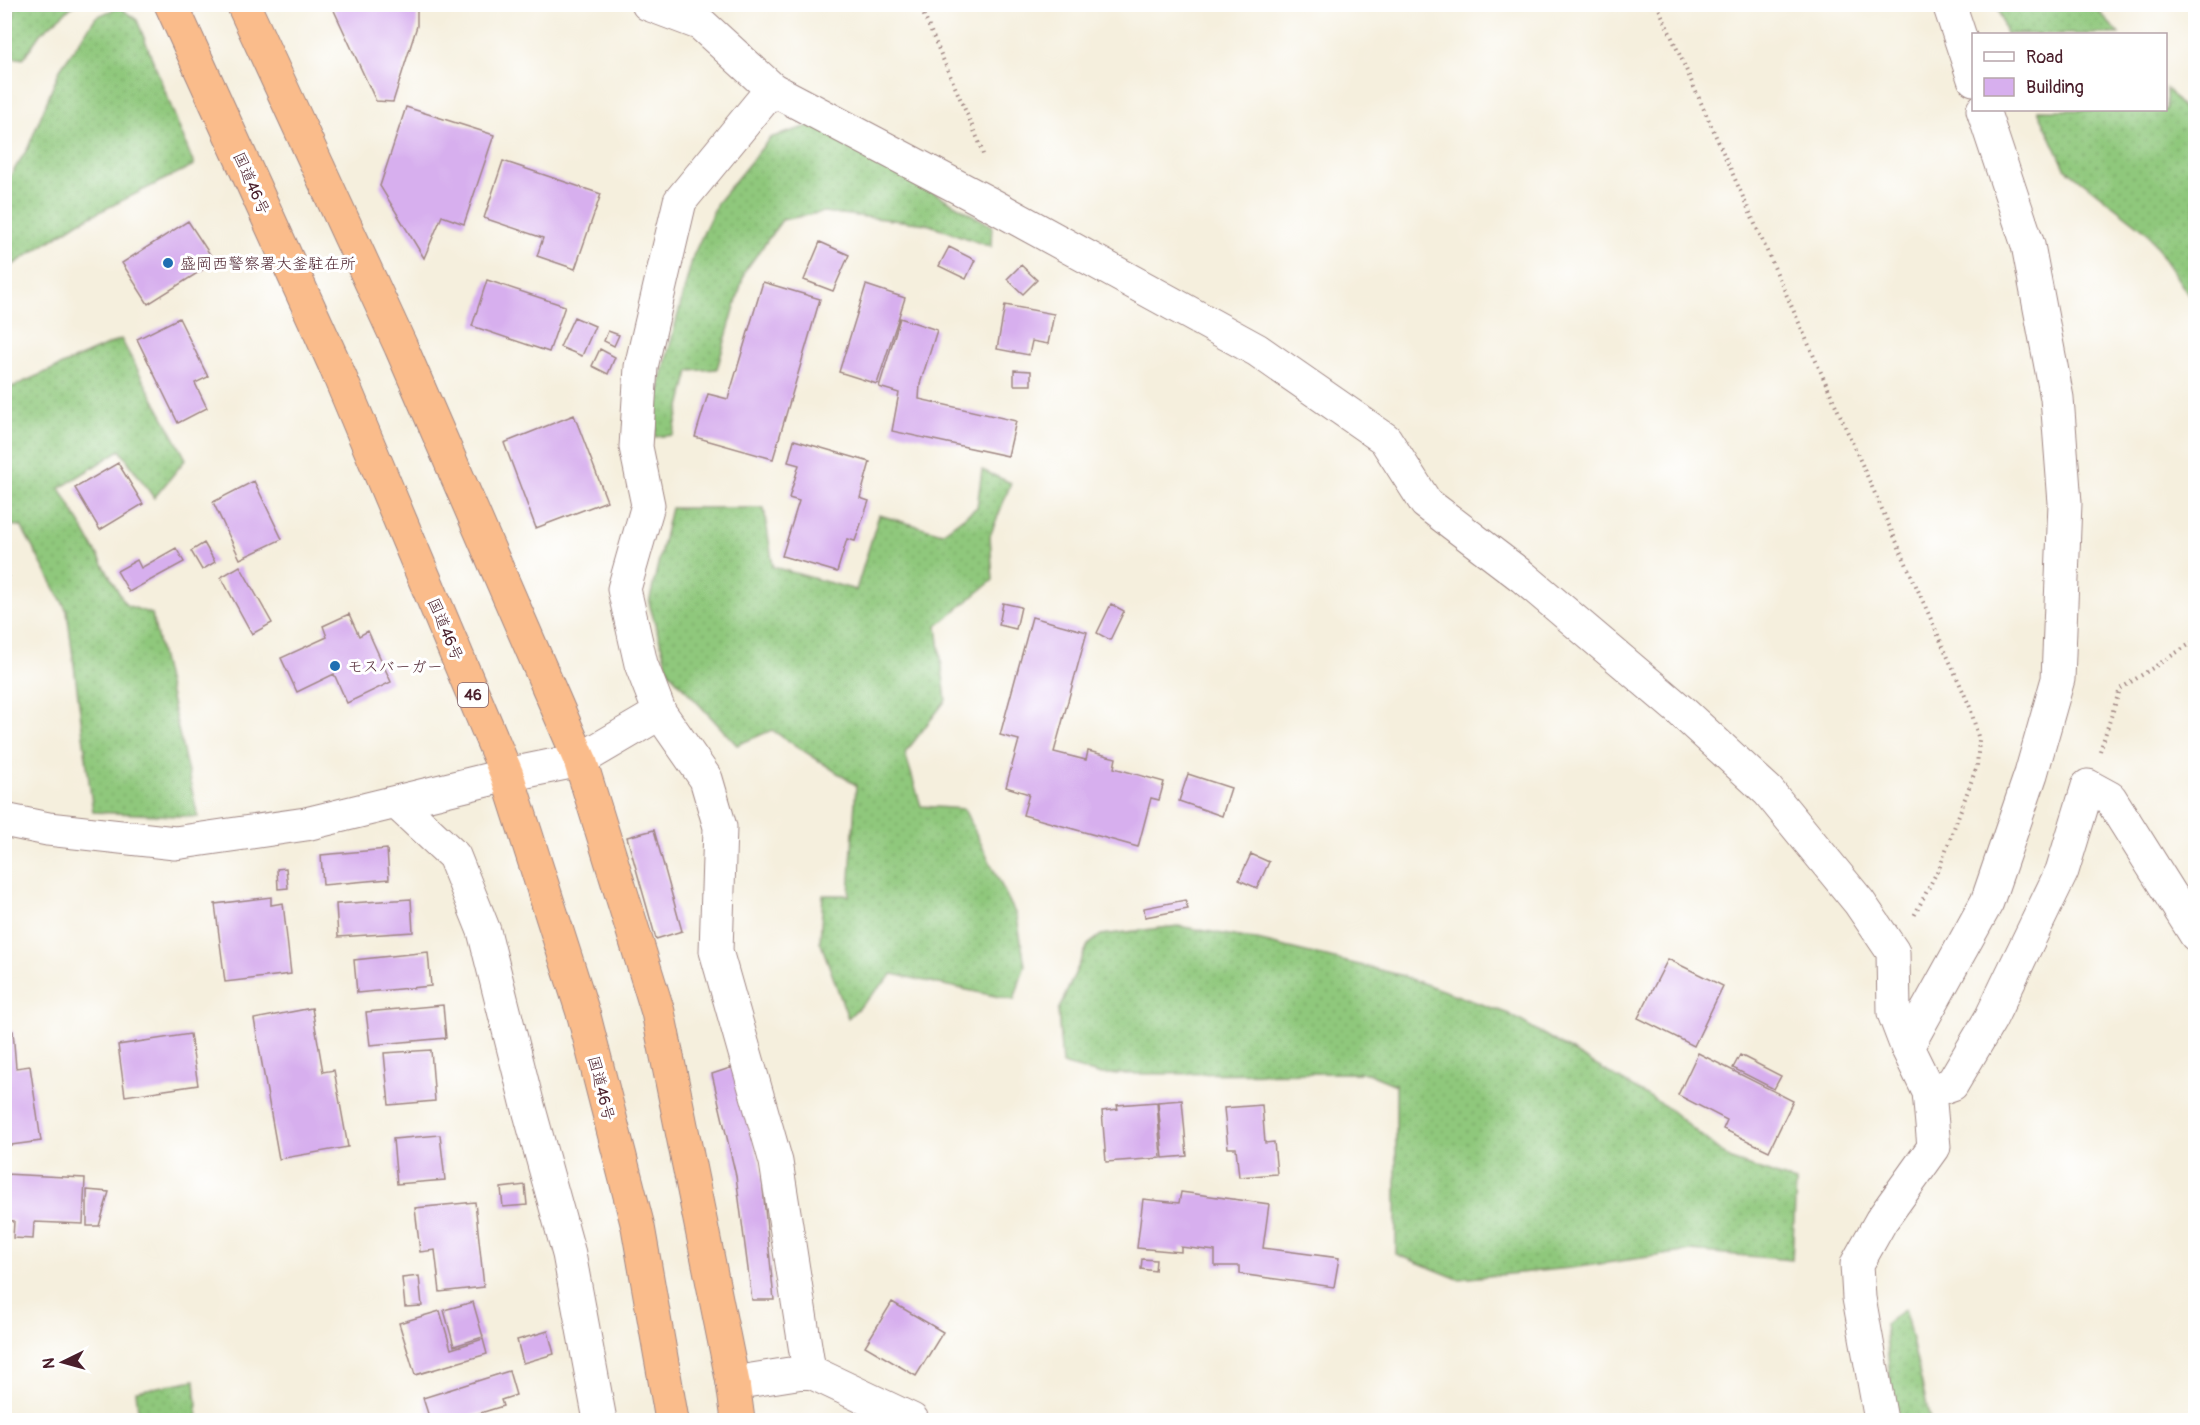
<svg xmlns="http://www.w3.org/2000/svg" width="2200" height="1425" viewBox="0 0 2200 1425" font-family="Pangolin,'Klee One',sans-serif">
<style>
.grass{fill:url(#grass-dots);stroke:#6c7454;stroke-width:1.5}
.building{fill:#d7afee}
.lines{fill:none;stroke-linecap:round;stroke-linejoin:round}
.minor-casing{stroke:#a08784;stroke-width:35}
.trunk-casing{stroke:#a08784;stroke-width:35}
.path{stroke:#a08784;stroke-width:4;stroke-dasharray:1.5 4.5;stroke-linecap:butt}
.minor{stroke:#fff;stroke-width:33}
.trunk{stroke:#fabc8b;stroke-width:33}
.poi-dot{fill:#1f6fb2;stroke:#fff;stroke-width:2}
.labels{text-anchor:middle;stroke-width:6;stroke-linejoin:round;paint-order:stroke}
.shield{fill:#fff;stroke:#80626b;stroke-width:1.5}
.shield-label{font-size:15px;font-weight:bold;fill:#4a1f2b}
.street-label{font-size:16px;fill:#4a1f2b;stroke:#fff}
.poi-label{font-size:16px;fill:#4a1f2b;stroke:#fff;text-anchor:start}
</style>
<defs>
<pattern id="grass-dots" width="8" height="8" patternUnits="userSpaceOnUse" patternTransform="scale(1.5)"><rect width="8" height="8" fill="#8fc87c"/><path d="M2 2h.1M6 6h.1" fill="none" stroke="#7dab6b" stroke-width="1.8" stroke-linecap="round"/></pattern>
</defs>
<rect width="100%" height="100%" fill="#fff"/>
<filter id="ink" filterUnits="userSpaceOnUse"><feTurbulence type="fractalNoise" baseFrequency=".0167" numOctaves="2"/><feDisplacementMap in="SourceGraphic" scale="12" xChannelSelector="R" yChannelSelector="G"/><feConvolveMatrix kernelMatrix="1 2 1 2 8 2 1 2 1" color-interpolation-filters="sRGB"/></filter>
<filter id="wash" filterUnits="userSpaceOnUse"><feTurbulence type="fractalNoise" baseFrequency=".008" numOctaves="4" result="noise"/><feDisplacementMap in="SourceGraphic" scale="24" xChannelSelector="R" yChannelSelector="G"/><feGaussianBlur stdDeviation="1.35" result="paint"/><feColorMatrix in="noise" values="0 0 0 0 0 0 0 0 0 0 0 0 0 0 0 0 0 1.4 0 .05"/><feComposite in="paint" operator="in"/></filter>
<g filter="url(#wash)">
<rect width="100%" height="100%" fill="#f5efdd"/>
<path class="grass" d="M16,5V4L74,5L40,34L23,59L5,56Z
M1997,5H2093L2119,34H2006Z
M119,7L137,20L194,165L79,222L5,270V184L28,148L60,69L96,17Z
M2166,88L2195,123V305L2147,232L2065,168L2038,110H2166Z
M815,124L992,226L991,247L927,224L823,212L782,220L745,271L717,369L689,371L673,435L655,437L660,384L693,256L717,203L770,138Z
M121,339L186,459L154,498L120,450L60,488L126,605L152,614L198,817L93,812L67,611L21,526L5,525V390Z
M982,470L1011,483L990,536L993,580L937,626L946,700L905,753L921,806L964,809L1017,917L1025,965L1014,1000L893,974L848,1018L820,941L823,895H849L856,785L772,730L737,745L669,672L649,603L671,508H764L773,567L856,590L879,515L942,533L977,507Z
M1178,926L1257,940L1400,975L1509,1014L1665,1106L1731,1160L1796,1182L1792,1260L1691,1251L1571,1268L1458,1279L1396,1254V1085L1367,1073L1098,1074L1062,1064L1058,1011L1088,945L1101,935Z
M1905,1309L1930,1420H1894L1885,1324Z
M195,1380L198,1420H139L136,1391Z"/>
<g id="blocks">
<path class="building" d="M331,4H417V26L393,102L376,101Z
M406,107L494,135L464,224L442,216L424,258L380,186Z
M503,161L601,194L575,269L537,256L543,238L484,218Z
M188,221L215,262L148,304L122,263Z
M820,242L849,255L833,291L804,280Z
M949,247L975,260L966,279L939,266Z
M1021,265L1037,280L1023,294L1007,279Z
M487,280L565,306L549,352L472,326Z
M763,282L820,299L773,459L695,437L708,394L728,399Z
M866,285L905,298L877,384L839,372Z
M1005,305L1054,314L1048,344L1032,341L1029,355L997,349Z
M574,317L595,326L582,356L560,347Z
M179,318L208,377L195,383L207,408L178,423L137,339Z
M900,318L937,330L920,384L919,399L1016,421L1008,456L892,431L899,393L879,387Z
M608,331L619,335L614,346L604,341Z
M600,349L615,357L608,374L592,366Z
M1014,370L1031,371V385H1014Z
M574,415L607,501L536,528L504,443Z
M794,440L870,462L860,498L869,501L855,541L847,539L837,572L782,556L799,501L789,498L799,465L788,462Z
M118,463L143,504L100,530L75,488Z
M254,481L282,539L240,559L213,502Z
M204,543L215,562L202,570L191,551Z
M176,548L184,562L129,592L117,571L137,560L141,568Z
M240,566L272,623L252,634L221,577Z
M4,572L9,573L6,608H4Z
M1003,603L1021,607L1016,629L999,625Z
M1111,604L1124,611L1110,640L1097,633Z
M349,614L359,636L368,631L391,682L347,703L334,674L297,692L281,658L327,637L323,626Z
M1032,617L1087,632L1054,752L1086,760L1088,751L1116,758L1114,768L1164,782L1159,800L1151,798L1138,847L1023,815L1029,794L1006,787L1019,740L1000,735Z
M1188,774L1231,788L1222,816L1179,801Z
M654,830L682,931L656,939L627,837Z
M387,849L389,879L323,885L321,855Z
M1251,854L1269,862L1257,888L1239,880Z
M286,868L288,888L278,889L277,869Z
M271,897V905L283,903L291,974L225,982L215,904Z
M411,899L413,932L338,937L336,904Z
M1185,900L1188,909L1145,917L1144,908Z
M428,952L431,986L357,993L354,960Z
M1668,959L1723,986L1694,1046L1638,1018Z
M443,1005L446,1038L370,1045L366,1012Z
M312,1008L323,1072L334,1070L348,1147L279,1159L254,1019Z
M13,1031L16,1068L30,1066L41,1141L4,1146V1032Z
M190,1034L198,1085L125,1096L118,1045Z
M431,1050L435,1101L389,1105L384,1053Z
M1698,1053L1793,1101L1769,1151L1723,1129L1727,1120L1678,1095Z
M1740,1055L1781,1076L1774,1089L1733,1068Z
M733,1067L761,1168L774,1300H752L736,1176L712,1074Z
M1182,1100L1187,1156L1163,1158L1158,1102Z
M1157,1102L1161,1158L1106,1162L1102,1111L1118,1109L1117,1105Z
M1262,1105L1265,1143L1274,1142L1277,1174L1239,1177L1236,1148H1228L1224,1108Z
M440,1135L445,1180L397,1184L393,1139Z
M4,1174L85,1178L83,1224L34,1222L33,1239L13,1238L14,1221L4,1220Z
M525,1185L527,1205L503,1207L501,1188Z
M87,1190L109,1192L99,1226H87Z
M1181,1192L1269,1204L1263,1248L1339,1258L1334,1287L1240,1274V1266H1215V1251L1181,1247V1252L1137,1248L1143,1199L1179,1203Z
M475,1202L484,1287L440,1292L435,1250L420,1252L415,1208Z
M1142,1259L1156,1260L1155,1271L1141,1269Z
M419,1276L422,1306L405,1307L402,1278Z
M473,1302L483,1337L454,1346L444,1310Z
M892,1302L943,1332L916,1376L865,1346Z
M440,1311L451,1349L483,1339L487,1354L415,1375L399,1323Z
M548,1331L554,1354L523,1363L517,1340Z
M509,1371L516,1395L501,1400L503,1406L458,1420H430L423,1398Z"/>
</g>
</g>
<g filter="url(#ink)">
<use href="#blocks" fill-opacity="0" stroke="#a08784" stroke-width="1.5"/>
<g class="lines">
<defs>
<path id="minor" d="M648,4L701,24L772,89
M1949,4L1974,79
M660,713L641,664L624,589L648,505L636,447L641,367L680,201L772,89L994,206L1257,350L1385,439L1426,503L1523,577L1681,711L1768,791L1859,902L1893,952L1894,1013L1907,1047L1929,1092L1934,1147L1881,1221L1857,1264L1859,1298L1881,1420
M396,802L454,856L484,931L527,1102L569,1254L600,1420
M4,820L48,829L175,843L306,824L507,775L580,760L660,713L706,779L720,827L716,951L776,1162L809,1371L912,1420
M1907,1047L1987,902L2031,774L2058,679L2065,503L2057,398L2028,245L1983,110
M1929,1092L1952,1084L1991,1018L2062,871L2088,786L2110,798L2196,935
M733,1383L809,1371"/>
<path id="trunk" d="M171,4L334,363L507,775L584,1016L638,1227L672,1420
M243,4L401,347L580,760L658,1012L733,1383L738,1420"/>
</defs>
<use href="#minor" class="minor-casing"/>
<use href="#trunk" class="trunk-casing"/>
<path class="path" d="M919,4L980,144L984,158
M1657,4L1970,707L1979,740L1977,766L1940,866L1913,918
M2100,751L2120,689L2196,640"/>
<use href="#minor" class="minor"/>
<use href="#trunk" class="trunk"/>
</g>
</g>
<g class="poi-dot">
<circle cx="168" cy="263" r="6"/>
<circle cx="335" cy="666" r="6"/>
</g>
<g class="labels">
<rect class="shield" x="458" y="683" width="30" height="24" rx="4.5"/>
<g class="shield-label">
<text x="473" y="700">46</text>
</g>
<g class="street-label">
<text transform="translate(252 183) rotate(66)" y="6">国道46号</text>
<text transform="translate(446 629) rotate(67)" y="6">国道46号</text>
<text transform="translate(602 1088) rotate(76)" y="6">国道46号</text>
</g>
<g class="poi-label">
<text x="180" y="269">盛岡西警察署大釜駐在所</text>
<text x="347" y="672">モスバーガー</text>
</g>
</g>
<rect width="2200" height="1425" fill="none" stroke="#fff" stroke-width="24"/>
<rect x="1972" y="33" width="195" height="78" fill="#ffffff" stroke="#b7a5aa" stroke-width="1.5"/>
<rect x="1984" y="52" width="30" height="9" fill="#ffffff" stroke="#b7a5aa" stroke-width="1.5"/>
<text x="2026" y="63" font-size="18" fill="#4a1f2b">Road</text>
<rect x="1984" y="78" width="30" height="18" fill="#d7afee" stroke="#b7a5aa" stroke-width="1.5"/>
<text x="2026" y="93" font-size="18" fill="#4a1f2b">Building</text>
<g transform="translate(63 1362) rotate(265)" stroke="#ffffff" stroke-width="4.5" paint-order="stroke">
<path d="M0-4.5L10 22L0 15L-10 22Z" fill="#4a1f2b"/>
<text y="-9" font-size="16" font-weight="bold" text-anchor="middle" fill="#4a1f2b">N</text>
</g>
</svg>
